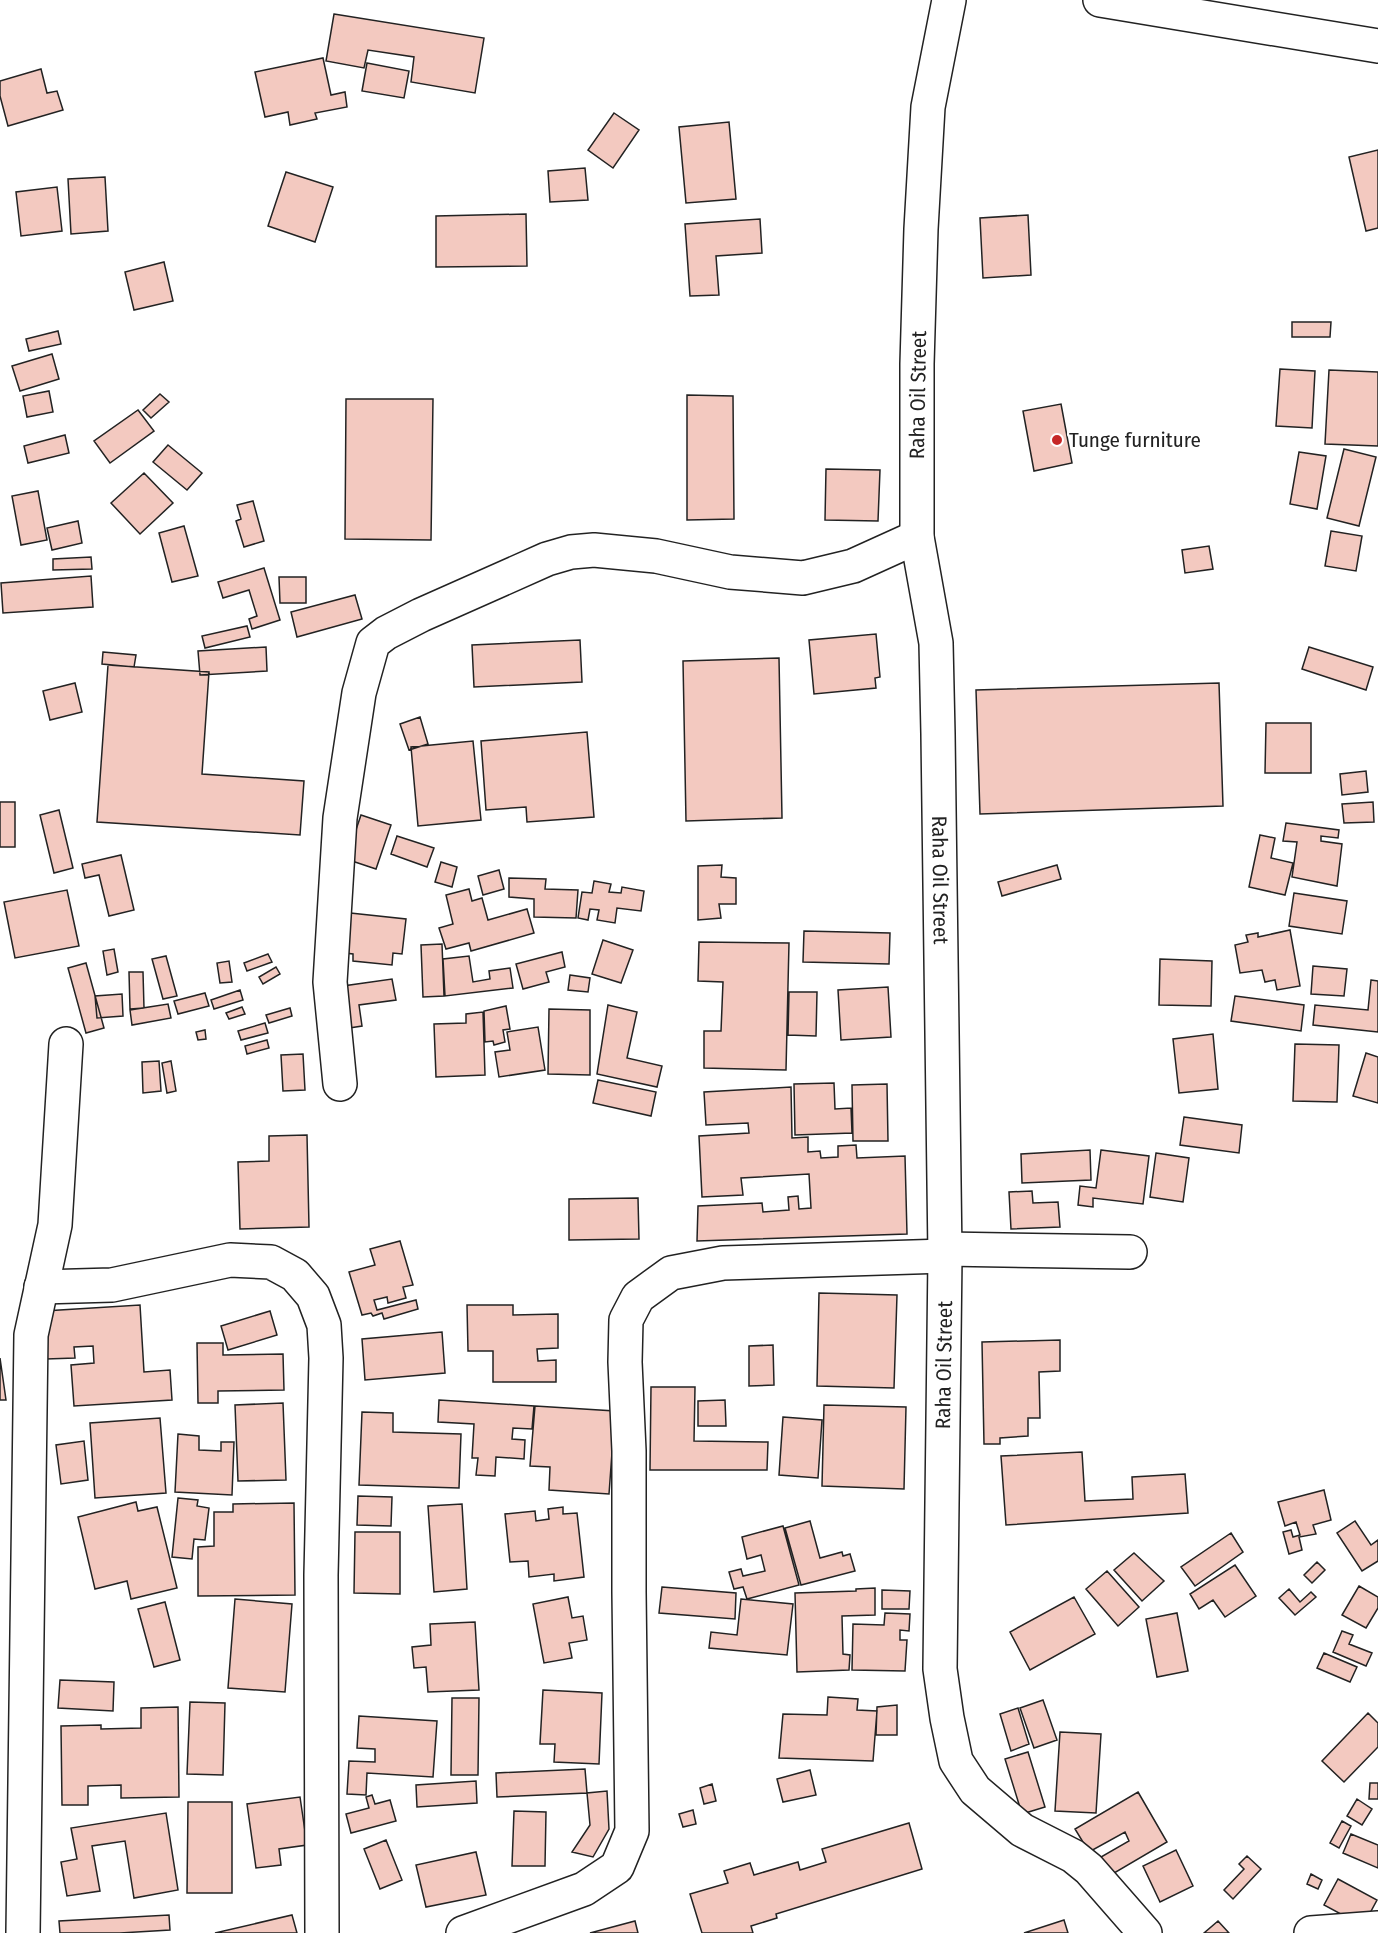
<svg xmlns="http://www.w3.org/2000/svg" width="1378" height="1933" viewBox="0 0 1378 1933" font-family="'Fira Sans Condensed',sans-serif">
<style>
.building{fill:#f3c9c0;stroke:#222;stroke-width:1.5}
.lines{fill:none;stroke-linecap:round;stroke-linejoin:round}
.minor-casing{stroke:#222;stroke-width:36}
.highway-casing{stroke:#222;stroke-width:36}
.minor{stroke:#fff;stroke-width:33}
.highway{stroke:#fff;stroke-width:33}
.poi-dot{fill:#c62828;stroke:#fff;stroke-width:2}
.labels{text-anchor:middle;stroke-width:4.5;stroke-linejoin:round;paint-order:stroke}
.street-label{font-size:21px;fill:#222;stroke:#fff}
.poi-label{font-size:21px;fill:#222;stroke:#fff;text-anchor:start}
</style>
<rect width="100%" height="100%" fill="#fff"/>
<path class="building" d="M334,14L484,38L475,93L411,82L414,57L368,50L364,68L326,61Z
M323,58L331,95L345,92L347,107L315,113L317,119L290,125L288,112L265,117L255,72Z
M367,63L409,71L404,98L362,91Z
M41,69L47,93L57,91L63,110L8,126L0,96V81Z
M614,113L639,130L613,168L588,150Z
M729,122L736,199L686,203L679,127Z
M1378,150V228L1366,231L1349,157Z
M585,168L588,200L550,202L548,171Z
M286,172L333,187L315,242L268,226Z
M105,177L108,231L71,234L68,179Z
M57,187L62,231L21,236L16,192Z
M526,214L527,266L436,267V216Z
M1028,215L1031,275L983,278L980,218Z
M760,219L762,253L716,256L719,295L690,296L685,224Z
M164,262L173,301L134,310L125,272Z
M1292,322H1331L1330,337H1292Z
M58,331L61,344L29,351L26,339Z
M52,354L59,379L20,391L12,366Z
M1280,369L1315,371L1312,428L1276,426Z
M1329,370L1378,372V446L1325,444Z
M49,391L53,412L27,417L23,396Z
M160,394L169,402L151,418L143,410Z
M687,395L733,396L734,519L687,520Z
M346,399H433L431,540L345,539Z
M1061,404L1072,463L1034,471L1023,411Z
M138,410L154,431L110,463L94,441Z
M65,435L69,453L28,463L24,446Z
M168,445L202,473L187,490L153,462Z
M1344,449L1376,457L1359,526L1327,518Z
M1299,452L1326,456L1317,509L1290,504Z
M826,469L880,470L878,521L825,520Z
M144,473L173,503L140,534L111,503Z
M38,491L47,540L21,545L12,496Z
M253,501L264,541L244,547L236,521L241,519L237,505Z
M78,521L82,543L52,550L47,528Z
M184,526L198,576L172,582L159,533Z
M1331,531L1362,536L1356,571L1325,566Z
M1209,546L1213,569L1185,573L1182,550Z
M91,557L92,569L53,570V559Z
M264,568L280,620L252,629L249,619L257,616L249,590L223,598L218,582Z
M91,576L93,607L3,613L1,583Z
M279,577H306V603H280Z
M355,595L362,619L297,637L291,612Z
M247,626L250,637L205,648L202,636Z
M876,634L880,677L875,678L876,688L814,694L809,640Z
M580,640L582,682L474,687L472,645Z
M266,647L267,671L200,675L198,651Z
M1309,647L1373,667L1366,690L1302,669Z
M103,652L136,655L134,667L102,664Z
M779,658L782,818L686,821L683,661Z
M108,665L209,672L202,774L304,781L300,835L97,822Z
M75,683L82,712L50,720L43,691Z
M1219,683L1223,806L980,814L976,690Z
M420,717L428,744L409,750L400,724Z
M1266,723H1311V773H1265Z
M587,732L594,817L527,822L526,807L486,810L481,741Z
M473,741L481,820L418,826L411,747Z
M1366,771L1368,792L1342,795L1340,774Z
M0,802H15V847H0Z
M1373,802L1374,822L1344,823L1342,804Z
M59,810L73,868L54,873L40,815Z
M361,815L391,825L376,869L346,859Z
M1286,823L1339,830L1338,838L1321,836V841L1342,844L1337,886L1292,877L1297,842L1283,841Z
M1260,835L1275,838L1271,858L1293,863L1285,895L1249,887Z
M397,836L434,848L427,867L391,854Z
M121,855L134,910L109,916L99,875L85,878L82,864Z
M441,862L457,867L452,887L435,882Z
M722,865L721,877L736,878V904H719L721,918L698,920V866Z
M1057,865L1061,879L1002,896L998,882Z
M499,870L504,889L483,895L478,876Z
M509,878L546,879L545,889L578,890L576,918L534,917V899L509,897Z
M594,881L611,884L609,892L621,893L622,887L644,891L641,911L617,908L615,923L597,920L599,910L590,909L588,920L578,918L582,892L592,893Z
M469,889L472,901L482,898L488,920L527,909L534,933L471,951L469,943L446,949L439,928L453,924L446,895Z
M67,890L79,946L15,958L4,902Z
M1294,893L1347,901L1342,934L1289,926Z
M341,912L406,919L402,954L393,953L392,965L353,961V954L336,952Z
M1290,930L1300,986L1277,990L1275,980L1265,982L1262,970L1240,973L1235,945L1248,942L1246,935L1258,933V937Z
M804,931L890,933L889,964L803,962Z
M603,940L633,950L621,983L592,974Z
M699,942L789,943L786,1070L704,1068V1031H721L723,982L698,981Z
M442,944L444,996L423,997L421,945Z
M114,949L118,972L107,975L103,951Z
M562,952L565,967L546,972L549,982L523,989L516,964Z
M268,954L272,962L247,971L244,963Z
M166,956L177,996L163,999L152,959Z
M469,956L473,982L490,979L489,971L510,968L513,988L445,996L443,959Z
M1160,959L1212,961L1211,1006L1159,1005Z
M229,961L232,982L220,983L217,963Z
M86,963L104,1028L86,1033L68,968Z
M1313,966L1347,969L1344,996L1311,994Z
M276,967L280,974L263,984L259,977Z
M129,972H143L144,1008L130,1009Z
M570,975L590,978L588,992L568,990Z
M392,979L396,1000L359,1005L362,1026L343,1029L336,987Z
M1371,980L1378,981V1032L1313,1025L1315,1005L1368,1010Z
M888,987L891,1037L841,1040L838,990Z
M240,990L243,1000L214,1009L211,1000Z
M789,992H817L816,1036L788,1035Z
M205,993L209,1006L178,1014L174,1001Z
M122,994L123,1016L97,1018L95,996Z
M1235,996L1304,1005L1301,1031L1231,1021Z
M168,1004L171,1018L132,1025L130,1010Z
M608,1005L637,1012L627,1058L662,1066L657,1087L597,1074Z
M506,1006L510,1029L503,1030L505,1042L494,1045L493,1041L485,1042L484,1011Z
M242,1007L245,1014L229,1019L226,1013Z
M290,1008L292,1016L269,1023L266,1015Z
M549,1009L590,1010V1075L548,1074Z
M483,1012L485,1075L436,1077L434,1024L466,1023V1014Z
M265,1023L268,1033L241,1040L238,1031Z
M538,1027L545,1070L499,1077L495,1052L510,1050L507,1032Z
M205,1030L206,1039L198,1040L196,1032Z
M1213,1034L1218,1089L1179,1093L1173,1039Z
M267,1040L269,1048L247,1054L245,1046Z
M1295,1044L1339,1045L1337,1102L1293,1101Z
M1366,1053L1378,1057V1103L1353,1096Z
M303,1054L305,1090L283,1091L281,1055Z
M159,1061L161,1091L143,1093L142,1062Z
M171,1061L176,1091L167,1093L162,1063Z
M598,1080L656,1092L651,1116L593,1103Z
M834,1083L835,1109L851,1108L852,1133L795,1135L794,1084Z
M887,1084L888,1141H853L852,1085Z
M791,1087L792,1138L808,1137V1152L820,1151L821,1158L838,1157V1146L856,1145L857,1158L905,1156L907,1234L697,1241L698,1206L762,1203L763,1212L789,1210L788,1197L798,1196L799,1209L811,1208L809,1174L741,1178L743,1195L702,1197L699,1136L749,1133L748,1123L706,1125L704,1092Z
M1184,1117L1242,1125L1239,1153L1180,1145Z
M307,1135L309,1227L240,1229L238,1162L269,1161V1136Z
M1090,1150L1091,1180L1022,1183L1021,1154Z
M1101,1150L1149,1156L1143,1204L1093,1198V1207L1078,1205L1080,1186L1096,1188Z
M1156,1153L1189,1158L1183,1202L1150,1197Z
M1032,1191L1033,1203L1058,1202L1060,1227L1011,1229L1009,1192Z
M638,1198L639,1239L569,1240V1199Z
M400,1241L413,1285L403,1287L406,1298L388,1303L387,1297L374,1300L377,1310L416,1300L418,1309L384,1319L382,1313L373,1316L371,1313L362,1315L349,1272L375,1265L370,1249Z
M819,1293L897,1295L894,1388L817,1386Z
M140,1305L144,1372L170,1370L172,1400L74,1406L71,1365L94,1363L93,1346L74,1347L75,1358L46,1359L44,1311Z
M467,1305H513V1315L558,1314V1348L537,1349L538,1361L556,1360V1382H493V1351H468Z
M270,1311L277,1335L228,1350L221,1326Z
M442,1332L445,1373L365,1380L362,1339Z
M1060,1340V1371L1039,1372L1040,1418H1028V1436L1000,1438V1444H984L982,1342Z
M197,1343H223V1355L283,1354L284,1390L218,1391V1403H198Z
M773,1345L774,1385L749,1386V1346Z
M0,1358L6,1400H0Z
M651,1387H695L694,1441L768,1442L767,1470H650Z
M439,1400L534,1406L532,1429L513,1428L512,1439L525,1440L524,1459L496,1457L495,1476L476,1475L478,1458H472L474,1424L438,1422Z
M725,1400L726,1426H698V1401Z
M283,1403L286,1480L238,1481L235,1405Z
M824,1405L906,1407L904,1489L822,1486Z
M535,1406L615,1411L609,1494L549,1490L550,1467L530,1466Z
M362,1412L393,1413V1432L461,1434L459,1488L359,1485Z
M783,1417L822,1420L818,1478L779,1475Z
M160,1418L166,1493L95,1498L90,1423Z
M178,1434L199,1436V1450L221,1451V1442H234L232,1495L175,1492Z
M84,1441L88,1480L61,1484L56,1445Z
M1082,1452L1085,1501L1133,1499L1132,1477L1185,1474L1188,1513L1006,1525L1001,1456Z
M1324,1490L1331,1520L1313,1525L1316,1534L1299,1537L1302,1550L1289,1554L1283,1532L1291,1530L1293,1537L1300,1535L1296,1522L1285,1526L1278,1502Z
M358,1496L392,1497L391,1526L357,1525Z
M178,1498L198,1500L197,1506L209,1508L205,1540L194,1539L192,1559L172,1557Z
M136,1502L138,1511L157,1507L177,1588L131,1599L127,1581L95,1589L78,1517Z
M294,1503L295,1595L198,1596V1547L214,1546V1512H233V1504Z
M462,1504L467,1589L434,1592L428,1506Z
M563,1507V1514L577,1513L584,1577L554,1581V1574L529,1577L528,1561L510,1562L505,1514L535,1511L536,1521L549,1519L548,1509Z
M810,1521L820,1558L842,1552L843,1556L850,1554L855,1571L801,1585L785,1528Z
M1355,1521L1371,1545L1378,1540V1561L1362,1571L1337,1533Z
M783,1526L799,1585L747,1599L743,1587L734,1589L729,1572L741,1569L743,1576L765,1571L761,1555L747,1559L742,1537Z
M355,1532H400V1594L354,1593Z
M1231,1533L1243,1552L1195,1586L1181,1567Z
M1134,1553L1164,1581L1142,1601L1114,1570Z
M1317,1562L1325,1570L1312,1583L1304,1575Z
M1235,1565L1256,1596L1225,1617L1213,1600L1199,1609L1190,1594Z
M1107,1571L1139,1607L1118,1626L1086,1589Z
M1359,1586L1378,1597V1608L1366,1628L1342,1615Z
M662,1587L736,1593L735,1619L659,1613Z
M875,1588V1615L842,1616L843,1654L850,1655L849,1670L797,1672L795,1593L856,1591V1589Z
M1289,1589L1300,1602L1311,1592L1316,1597L1295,1615L1279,1598Z
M882,1590L910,1591L909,1609H882Z
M568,1597L572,1618L583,1616L587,1640L569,1643L572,1658L544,1663L533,1604Z
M1074,1597L1095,1634L1030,1670L1010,1632Z
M235,1599L292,1604L285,1692L228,1688Z
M741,1599L793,1604L787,1655L709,1648L711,1632L737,1635Z
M165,1602L180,1660L154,1667L138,1609Z
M885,1613L910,1614L909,1631L900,1630V1640H907L905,1671L852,1670L853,1624L884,1625Z
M1177,1613L1188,1671L1157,1677L1146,1619Z
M475,1622L479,1690L428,1692L426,1667L414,1668L412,1647L431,1645L430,1624Z
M1342,1631L1353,1635L1349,1644L1372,1653L1366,1666L1333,1652Z
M1324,1653L1357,1667L1350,1682L1317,1668Z
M60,1680L114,1682L113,1711L58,1708Z
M543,1690L602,1693L599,1764L554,1762L555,1744H540Z
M828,1697L858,1699L857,1710L877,1711L873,1761L779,1758L783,1714L827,1715Z
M452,1698H479L478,1775H451Z
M1043,1700L1057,1740L1034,1748L1020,1708Z
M190,1702L225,1703L223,1775L187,1774Z
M897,1705V1735H876L877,1707Z
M178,1707L179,1797L121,1798V1785L88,1786V1805H62L61,1726L101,1725V1729L141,1728V1708Z
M1018,1708L1029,1744L1011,1751L1000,1714Z
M1368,1713L1378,1723V1747L1344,1782L1322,1761Z
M359,1716L437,1721L433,1777L367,1773L366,1795L347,1794L349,1761L375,1762V1749L357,1748Z
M1060,1732L1101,1734L1096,1813L1055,1811Z
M1028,1752L1045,1807L1022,1814L1005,1759Z
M585,1769L587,1793L497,1797L496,1773Z
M810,1770L816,1795L783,1802L777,1779Z
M476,1781L477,1803L417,1807L416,1785Z
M1370,1783H1378V1799H1369Z
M712,1784L716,1801L704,1804L700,1788Z
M607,1791L609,1829L593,1857L572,1852L590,1825L587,1793Z
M1138,1792L1167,1842L1104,1879L1094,1861L1129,1841L1125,1832L1089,1852L1075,1829Z
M372,1795L375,1804L390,1800L396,1821L351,1833L346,1814L369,1808L366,1797Z
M300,1797L307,1845L279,1849L281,1865L256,1868L247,1804Z
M1357,1799L1372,1809L1362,1825L1347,1816Z
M188,1802H232V1893H187Z
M693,1810L696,1824L683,1827L679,1814Z
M514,1811L546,1812L545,1866H512Z
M166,1813L178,1890L134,1898L125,1841L92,1846L100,1891L67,1896L61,1862L77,1859L71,1828Z
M1342,1821L1351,1826L1339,1848L1330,1843Z
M909,1823L922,1869L776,1914L777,1918L751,1926L753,1933H702L690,1894L728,1883L724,1871L750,1863L754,1875L798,1862L800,1870L826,1862L822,1849Z
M1351,1834L1378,1845V1868L1343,1853Z
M386,1840L402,1880L380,1889L364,1849Z
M1176,1850L1193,1886L1160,1902L1143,1866Z
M476,1852L486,1895L426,1907L416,1865Z
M1247,1856L1261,1869L1233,1899L1224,1890L1244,1869L1239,1864Z
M1311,1874L1322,1880L1318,1889L1307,1884Z
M1338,1879L1377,1900L1363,1926L1324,1905Z
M169,1915L170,1930L120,1933H60L59,1921Z
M292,1915L297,1933H215Z
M1064,1920L1068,1933H1024Z
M635,1921L638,1933H590Z
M1218,1921L1229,1933H1204Z"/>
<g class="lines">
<defs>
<g id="minor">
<path id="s1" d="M949,0L928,107L921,229L917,364V537L936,643L938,734L945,1256L940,1669L947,1718L956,1761L975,1790L1022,1830L1073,1856L1089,1869L1145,1933"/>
<path d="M340,1084L330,982L340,818L359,693L373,643L386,633L421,615L547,559L571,552L594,550L656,556L730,572L803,578L853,566L917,537"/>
<path d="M945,1249L1130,1252"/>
<path d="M41,1287L112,1285L230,1260L271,1262L295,1275L313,1296L324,1325L326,1358L321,1575L322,1933"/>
<path d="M23,1933L31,1335L55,1225L66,1044"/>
<path d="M463,1933L584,1889L617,1867L632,1831L629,1592V1451L625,1362L626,1320L638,1297L671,1273L723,1263L945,1256"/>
<path d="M1311,1933L1378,1928"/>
</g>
<path id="highway" d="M1100,0L1378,46"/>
</defs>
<use href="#minor" class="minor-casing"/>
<use href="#highway" class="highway-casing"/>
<use href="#minor" class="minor"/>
<use href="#highway" class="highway"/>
</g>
<circle class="poi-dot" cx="1057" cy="440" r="6"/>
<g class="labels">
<g class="street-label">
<text transform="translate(918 395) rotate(-89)" y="7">Raha Oil Street</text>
<text dy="7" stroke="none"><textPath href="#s1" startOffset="884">Raha Oil Street</textPath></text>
<text transform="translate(944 1365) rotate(-89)" y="7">Raha Oil Street</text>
</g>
<g class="poi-label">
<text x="1069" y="447">Tunge furniture</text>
</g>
</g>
</svg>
